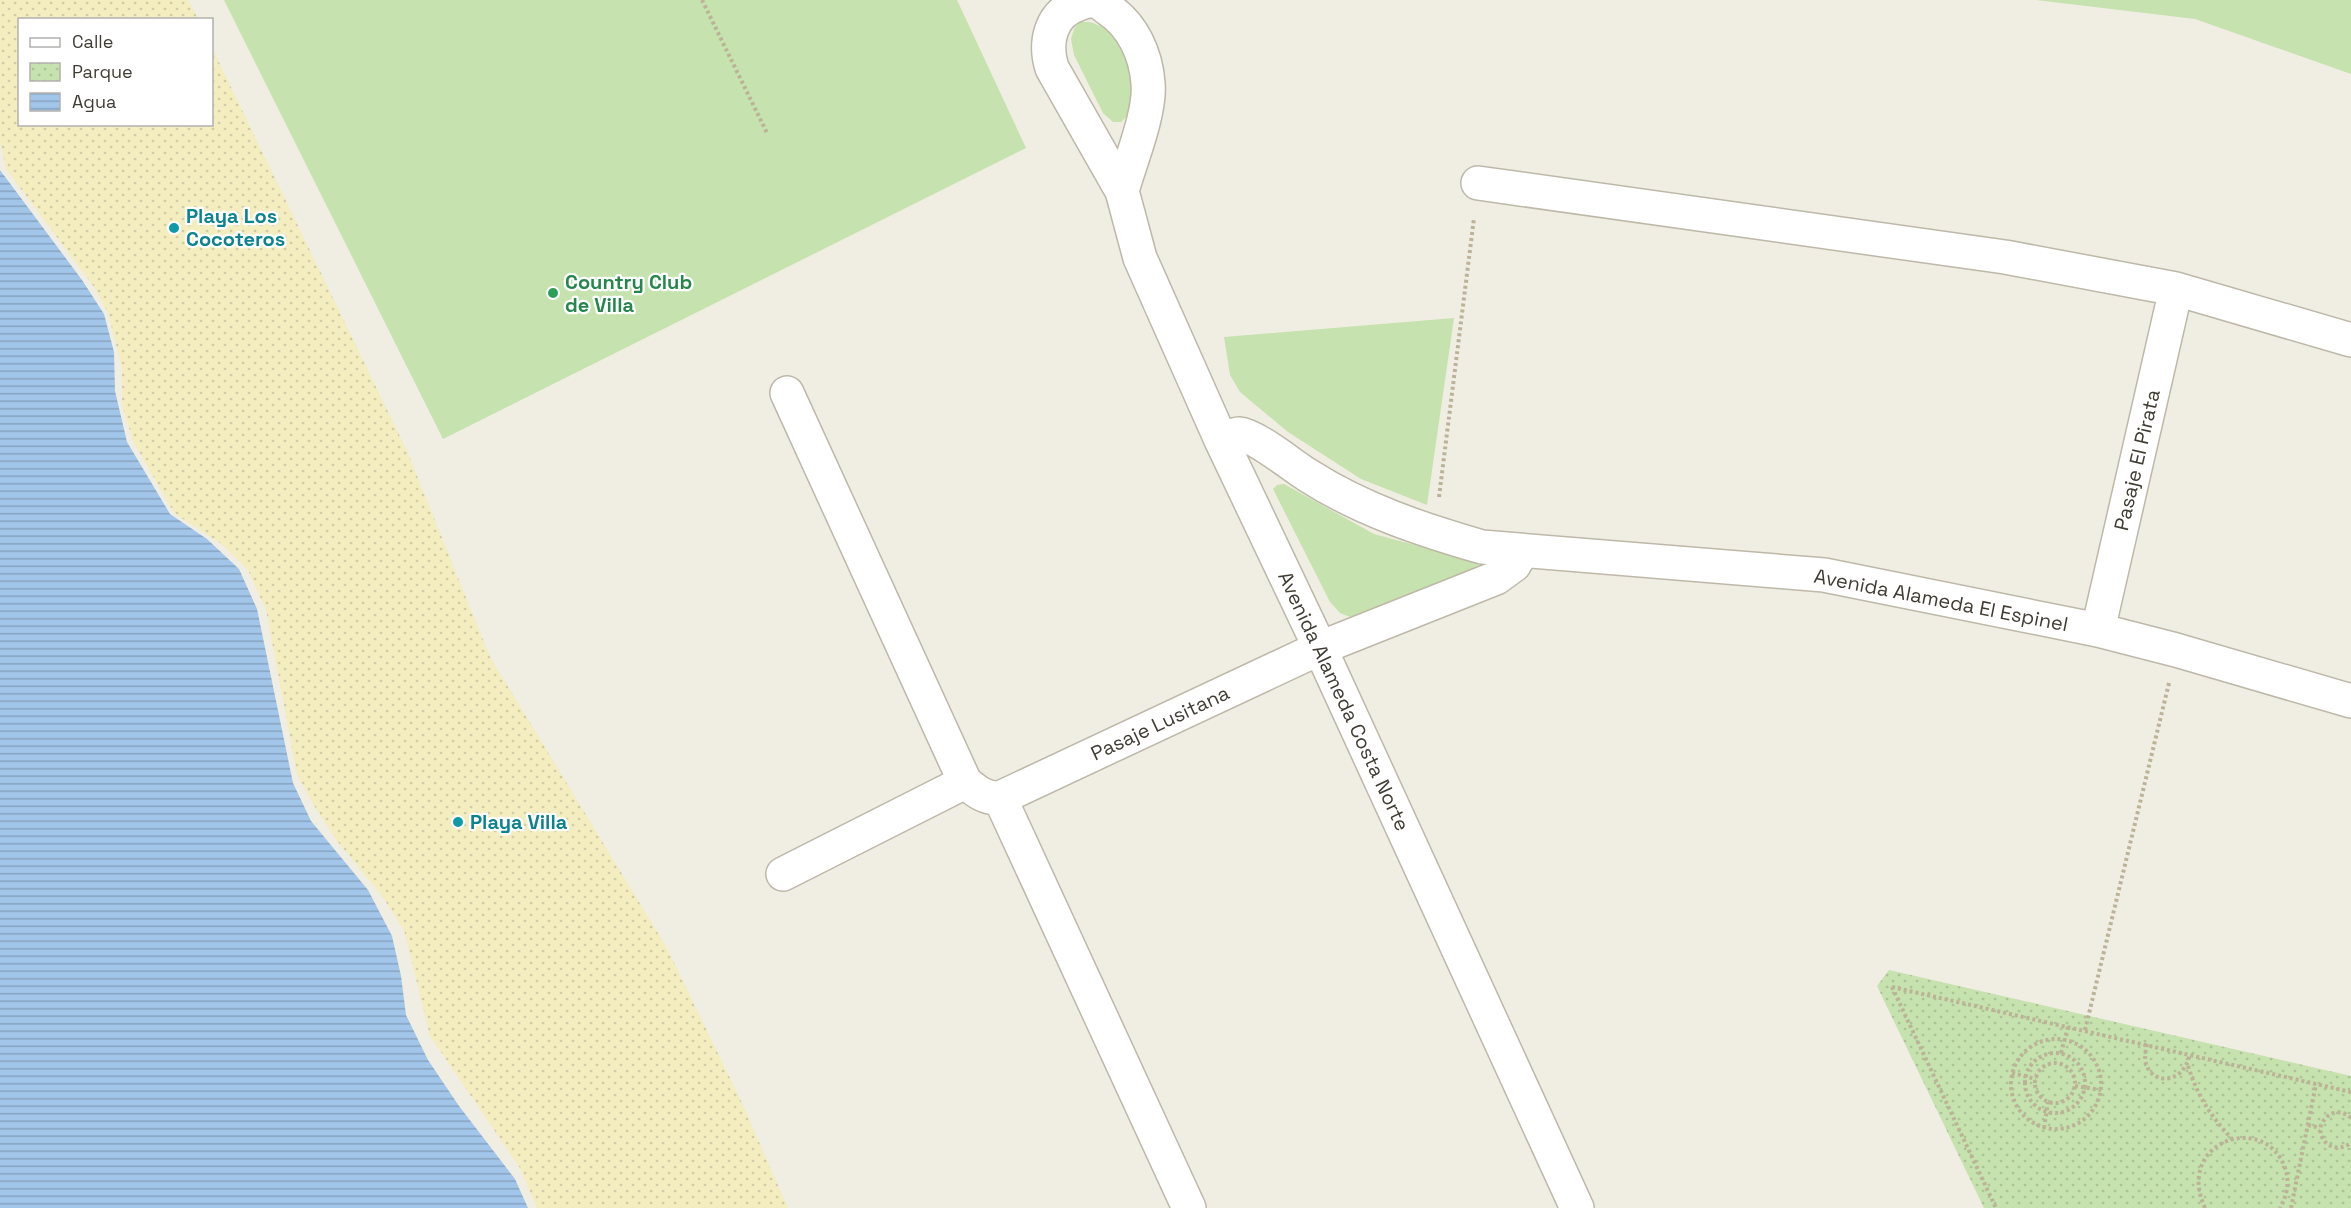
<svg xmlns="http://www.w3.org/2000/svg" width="2351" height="1208" viewBox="0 0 2351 1208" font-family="'Space Grotesk',sans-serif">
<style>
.grass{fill:#c6e2ae}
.sand{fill:url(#sand-dots)}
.park{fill:url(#park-dots)}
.water{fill:url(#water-rules)}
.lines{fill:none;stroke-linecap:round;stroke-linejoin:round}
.minor-casing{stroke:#beb8a9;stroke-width:36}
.path{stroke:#bbb298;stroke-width:4;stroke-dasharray:3 3;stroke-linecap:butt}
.minor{stroke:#fff;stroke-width:33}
.culture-dot{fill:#0f9aa8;stroke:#fff;stroke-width:2}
.leisure-dot{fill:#2e9e5b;stroke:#fff;stroke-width:2}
.labels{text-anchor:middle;stroke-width:4.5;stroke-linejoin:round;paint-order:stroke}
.culture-label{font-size:20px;font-weight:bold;fill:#0d838f;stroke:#fff;text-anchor:start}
.leisure-label{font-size:20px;font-weight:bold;fill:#27864d;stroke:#fff;text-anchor:start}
.street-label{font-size:20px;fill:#413d34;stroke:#fff}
</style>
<defs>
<pattern id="sand-dots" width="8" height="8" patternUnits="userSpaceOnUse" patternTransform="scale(1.5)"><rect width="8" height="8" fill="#f3edc0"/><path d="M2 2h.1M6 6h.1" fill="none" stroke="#d2cca6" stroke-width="1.8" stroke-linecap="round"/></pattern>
<pattern id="park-dots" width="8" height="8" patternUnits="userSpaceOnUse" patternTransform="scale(1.5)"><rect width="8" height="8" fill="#c6e2ae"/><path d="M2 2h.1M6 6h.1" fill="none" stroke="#abc396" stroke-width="1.8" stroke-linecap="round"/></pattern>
<pattern id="water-rules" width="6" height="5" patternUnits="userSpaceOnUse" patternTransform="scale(1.5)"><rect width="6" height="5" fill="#a2c6ea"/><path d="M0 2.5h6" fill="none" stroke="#86a2be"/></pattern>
</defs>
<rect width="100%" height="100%" fill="#f0ede3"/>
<path class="grass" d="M224,0H957L1026,148L443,439Z
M2036,0H2351V74L2195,19Z
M1079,22H1090L1103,27L1115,38L1135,77L1131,112L1121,122H1113L1103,113L1074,55L1071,39L1074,29Z
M1454,318L1427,505L1361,479L1288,432L1240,392L1230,375L1224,337Z
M1284,484L1374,534L1474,561L1479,566V570L1353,618L1340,613L1330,602L1273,489L1277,485Z"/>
<path class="sand" d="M0,0H188L198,19L20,20V124H212V48L407,451L490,657L667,948L741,1101L788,1208H537L520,1168L430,1036L404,930L382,896L337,841L313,804L297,774L266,610L248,570L223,545L174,513L133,441L122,405V368L108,313L94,287L6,169L0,142Z"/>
<path class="park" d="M1889,970L2351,1076V1208H1984L1877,986Z"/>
<path class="water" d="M0,170L82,280L104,314L114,352L115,391L127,442L170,514L207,539L239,569L257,609L293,783L311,821L368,890L392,936L401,976L406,1015L428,1060L459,1106L515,1179L528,1208H0Z"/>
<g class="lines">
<defs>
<path id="minor" d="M1478,183L2005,257L2176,289L2351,340
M1122,191C1130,162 1151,112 1148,83C1146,55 1133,25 1108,9C1105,7 1100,2 1097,1C1092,0 1083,2 1079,4C1050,13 1044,43 1052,68L1122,191L1140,258L1221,440L1320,648L1577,1208
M787,393L965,782C976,791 985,799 1000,798L1320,648L1496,578L1514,565L1522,551
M1221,440C1226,438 1234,434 1239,434C1255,435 1294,467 1309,476C1362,510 1423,530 1482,547L1824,575L2098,630L2176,650L2351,701
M2098,630L2176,289
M1000,798L1189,1208
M783,874L965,782"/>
</defs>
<use href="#minor" class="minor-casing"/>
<path class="path" d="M702,0L767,133
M1439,497L1474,218
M1892,987L2351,1092
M1892,987L1996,1208
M2085,1030L2169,683
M2011 1084a45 45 0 1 1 90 0a45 45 0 1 1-90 0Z
M2147,1044C2146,1049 2145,1055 2145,1059C2148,1085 2183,1087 2190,1054
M2025 1083a30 30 0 1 1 60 0a30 30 0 1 1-60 0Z
M2061,1053L2068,1027
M2035 1083a20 20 0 1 1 40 0a20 20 0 1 1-40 0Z
M2188,1066C2198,1097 2210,1115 2232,1139
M2012,1073L2036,1079
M2075,1086L2101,1090
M2351,1118C2339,1107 2325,1113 2320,1128C2321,1146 2337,1153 2351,1143
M2308,1125L2320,1128
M2044,1128L2048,1102
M2205,1208C2174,1141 2265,1111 2285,1168C2290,1182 2287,1195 2280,1208
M2291,1208L2316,1084"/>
<use href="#minor" class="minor"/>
</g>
<g class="culture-dot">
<circle cx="174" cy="228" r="6"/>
<circle cx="458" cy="822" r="6"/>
</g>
<circle class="leisure-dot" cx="553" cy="293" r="6"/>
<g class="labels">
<g class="culture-label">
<text x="186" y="223">Playa Los<tspan x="186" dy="23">Cocoteros</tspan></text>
<text x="470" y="829">Playa Villa</text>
</g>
<g class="leisure-label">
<text x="565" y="289">Country Club<tspan x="565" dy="23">de Villa</tspan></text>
</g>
<g class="street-label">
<text transform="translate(2137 460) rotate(-77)" y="7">Pasaje El Pirata</text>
<text transform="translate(1941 600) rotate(11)" y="7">Avenida Alameda El Espinel</text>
<text transform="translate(1344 701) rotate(65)" y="7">Avenida Alameda Costa Norte</text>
<text transform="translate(1160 723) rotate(-25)" y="7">Pasaje Lusitana</text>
</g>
</g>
<rect x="18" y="18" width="195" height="108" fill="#ffffff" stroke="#b3b1ae" stroke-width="1.5"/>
<rect x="30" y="38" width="30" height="9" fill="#ffffff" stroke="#b3b1ae" stroke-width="1.5"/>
<text x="72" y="48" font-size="18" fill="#413d34">Calle</text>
<rect x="30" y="63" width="30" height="18" fill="url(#park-dots)" stroke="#b3b1ae" stroke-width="1.5"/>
<text x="72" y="78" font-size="18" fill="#413d34">Parque</text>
<rect x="30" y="93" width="30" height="18" fill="url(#water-rules)" stroke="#b3b1ae" stroke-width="1.5"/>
<text x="72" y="108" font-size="18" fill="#413d34">Agua</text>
</svg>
